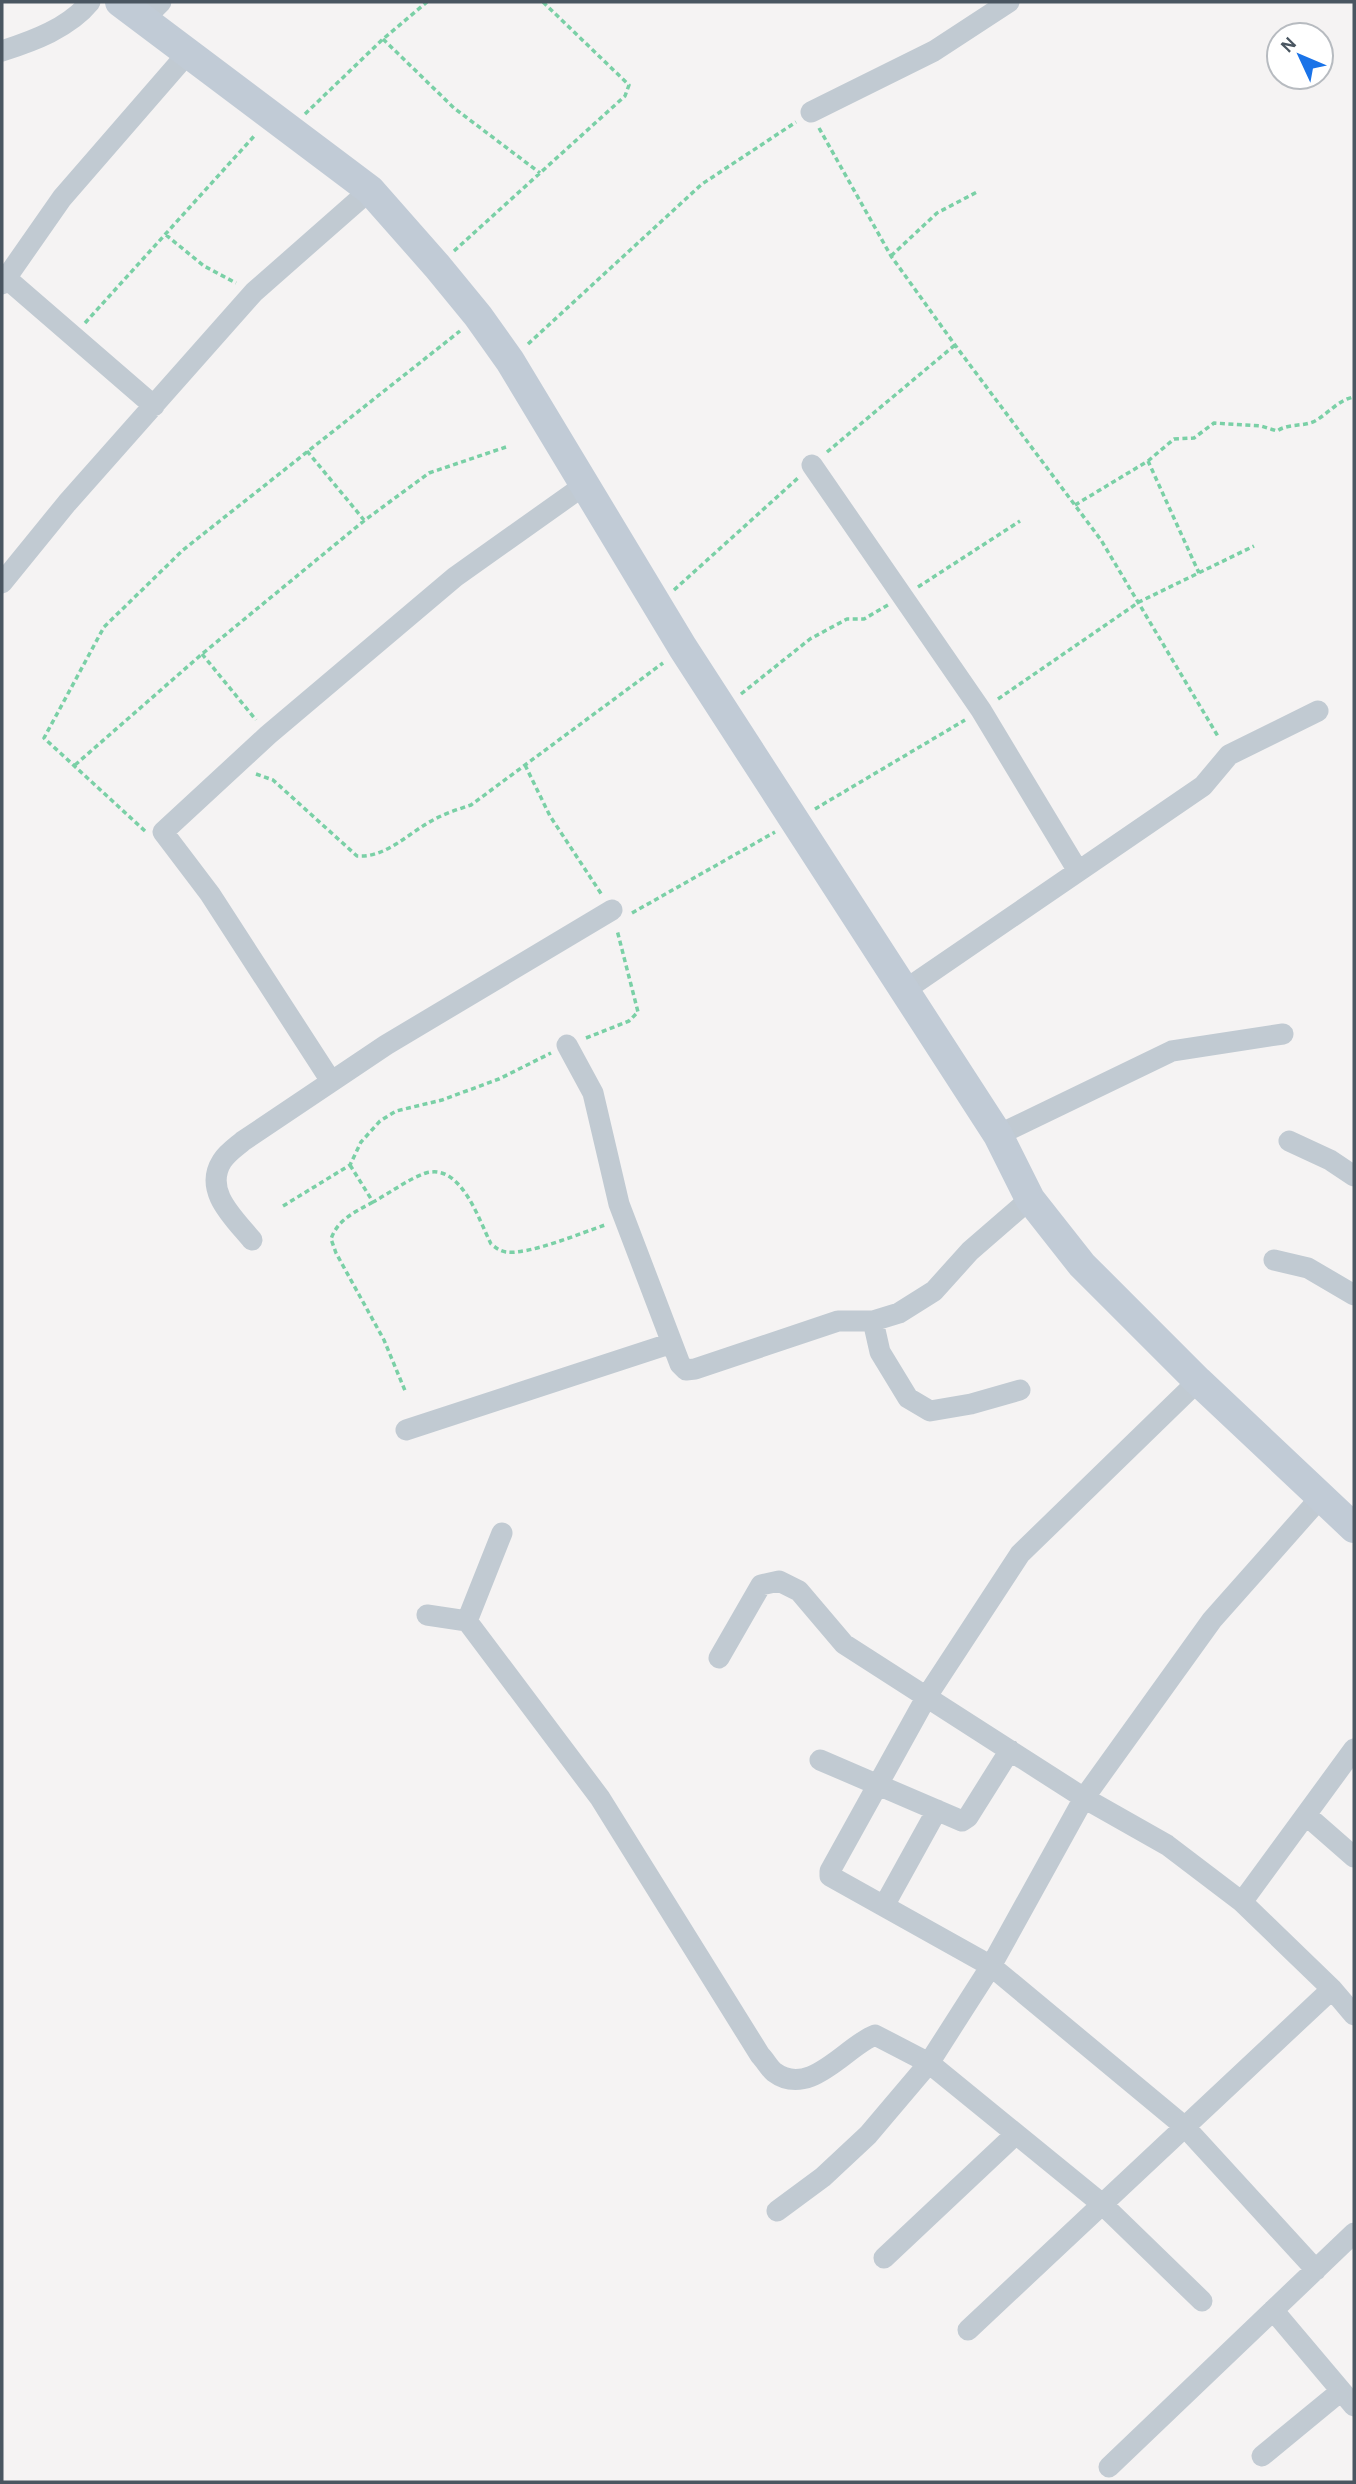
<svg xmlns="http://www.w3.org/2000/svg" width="1356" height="2484" viewBox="0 0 1356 2484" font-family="'Alegreya Sans',sans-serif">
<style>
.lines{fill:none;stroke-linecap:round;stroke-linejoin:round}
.path{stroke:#7ad0a6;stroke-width:3.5;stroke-dasharray:5 3.5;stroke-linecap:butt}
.minor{stroke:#c1cad2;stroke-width:21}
.secondary{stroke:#c1cbd6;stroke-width:30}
</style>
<rect width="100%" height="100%" fill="#f5f3f3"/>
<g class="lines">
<path class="path" d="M383,39L454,108L540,173
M305,114L383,39L427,2
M819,128L891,256L955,345L1101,540L1219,738
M166,235L204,266L236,283
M454,251L625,96L629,85L543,2
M891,256L937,213L977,192
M85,323L256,134
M528,344L702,184L796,122
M307,451L364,520
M827,452L955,345
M1148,461L1174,439L1194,438L1214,423L1261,426L1277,431C1289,423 1303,427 1315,421C1329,413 1338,400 1354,397
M1075,505L1148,461L1199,573
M918,587L1020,521
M674,590L798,478
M202,654L256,720
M741,694L810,639L847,619H864L888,605
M998,699L1139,602L1254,546
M75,765L202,654L365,520L429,473L506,447
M525,765L550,816L602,895
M256,774L273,780L357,856C387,858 409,832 435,819C446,813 459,809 471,805L663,663
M815,809L965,720
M145,831L44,738L104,627L183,550L460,331
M632,913L775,832
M586,1038L629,1021L638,1012L617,930
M350,1165L373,1202C390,1193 408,1179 426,1173C461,1163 479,1220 491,1244C496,1248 500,1251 506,1252C529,1255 581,1233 605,1225
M373,1202C355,1212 338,1219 331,1239L336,1253L384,1340L406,1393
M283,1206L350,1165L361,1142L380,1121L396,1111L442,1100L499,1079L551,1053"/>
<path class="minor" d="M143,20L161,2
M2,51C33,41 69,28 90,2
M811,112L934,51L1009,2
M6,278L154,406
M2,284L62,198L187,54
M812,465L981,710L1078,871
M2,583L67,503L254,292L370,190
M905,990L1203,786L1229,755L1318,711
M567,1045L593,1093L619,1204L680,1364L686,1370L695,1369L838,1321H873L899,1313L934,1291L970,1251L1030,1199
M331,1081L210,894L163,832L268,735L455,577L586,484
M998,1135L1172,1051L1283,1034
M1289,1141L1330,1160L1354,1176
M252,1240C234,1218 203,1191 222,1161C227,1153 236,1147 243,1141L386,1045L612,910
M1274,1260L1308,1268L1354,1295
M873,1321L880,1352L908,1398L930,1411L971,1404L1020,1390
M1198,1381L1020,1554L927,1696L830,1871V1876L991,1966L1185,2127L1316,2270
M406,1430L672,1343
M427,1615L467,1621L600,1798L760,2055C765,2060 769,2068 774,2072C810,2099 846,2046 875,2035L929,2063L1102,2204L1202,2301
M467,1621L502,1533
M719,1658L761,1585L779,1581L799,1591L844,1644L1084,1798L1167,1845L1242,1902L1332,1989L1354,2015
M820,1760L962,1821L968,1817L1010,1750
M1306,1815L1354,1857
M1242,1902L1354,1749
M885,1904L937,1810
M777,2211L823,2177L868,2135L929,2063L991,1966L1084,1798L1212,1620L1321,1497
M884,2258L1016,2134
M1273,2310L1354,2406
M968,2330L1332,1989
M1262,2456L1341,2391
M1109,2467L1354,2233"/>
<path class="secondary" d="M120,2L370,190L437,266L478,316L510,361L683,648L998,1135L1030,1199L1082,1265L1198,1381L1354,1528"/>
</g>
<rect width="1356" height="2484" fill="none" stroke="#4a5661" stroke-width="7"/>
<g transform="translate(1300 56) rotate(314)"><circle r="33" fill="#ffffff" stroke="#b7bbc0" stroke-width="2"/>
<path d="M0-5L12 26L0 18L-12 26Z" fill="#1a73e8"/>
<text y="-10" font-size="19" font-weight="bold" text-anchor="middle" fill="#4a5661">N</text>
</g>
</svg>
